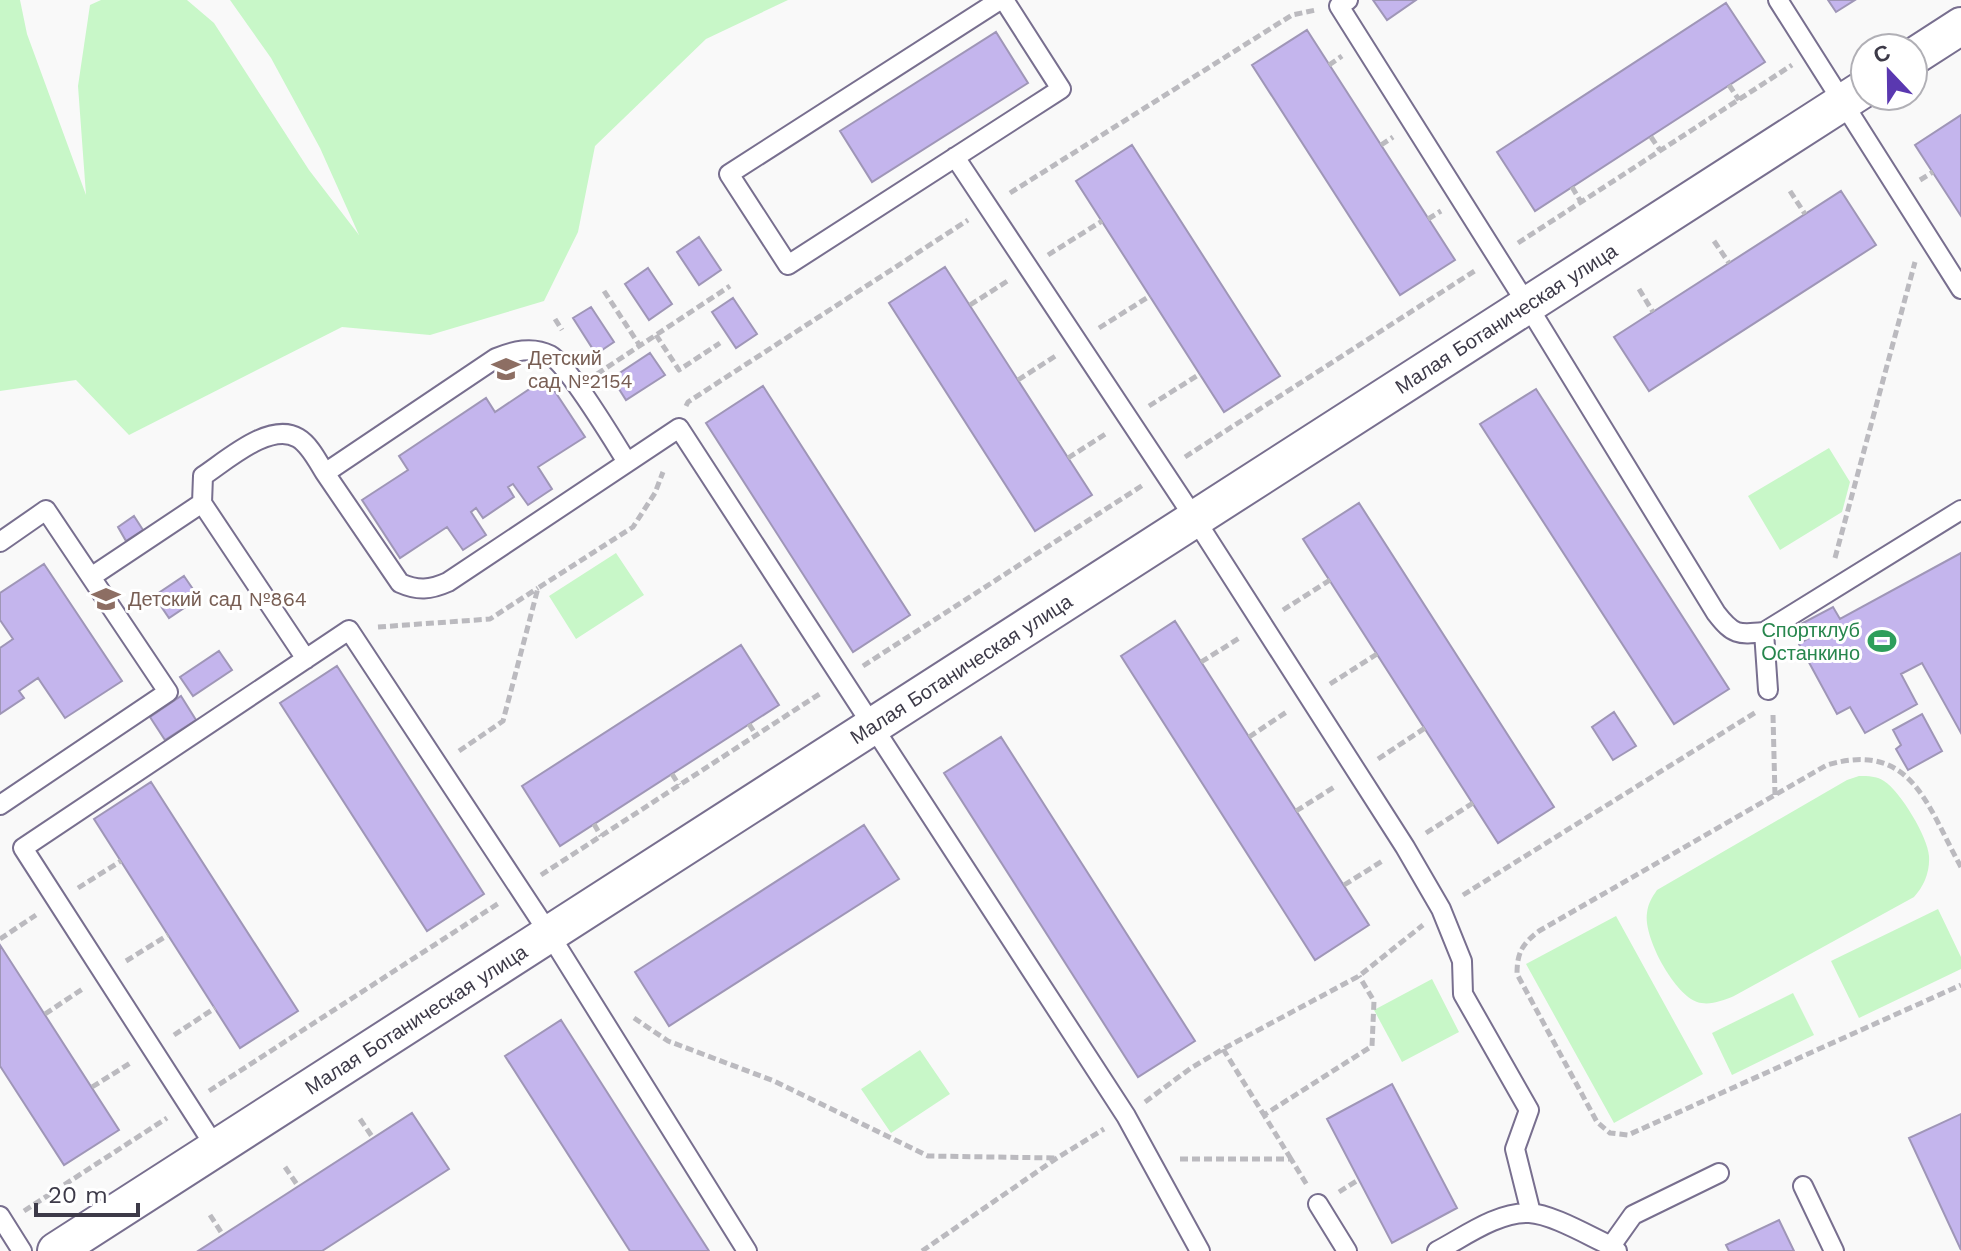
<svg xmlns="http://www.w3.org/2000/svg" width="1961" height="1251" viewBox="0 0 1961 1251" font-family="'Work Sans',sans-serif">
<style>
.green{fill:#c8f7c8}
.building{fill:#c4b5ed;stroke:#9f96b7;stroke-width:2}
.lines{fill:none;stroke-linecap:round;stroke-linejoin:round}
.service-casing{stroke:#786f8f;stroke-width:22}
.minor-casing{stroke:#786f8f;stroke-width:40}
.path{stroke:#bbbabf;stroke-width:5;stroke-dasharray:8 4;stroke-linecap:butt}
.service{stroke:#fff;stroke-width:18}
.minor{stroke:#fff;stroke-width:36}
.labels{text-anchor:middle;stroke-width:6;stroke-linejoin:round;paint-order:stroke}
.street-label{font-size:20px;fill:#3d3a48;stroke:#fff}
.education-label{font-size:20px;fill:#785e54;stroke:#fff;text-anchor:start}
.leisure-label{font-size:20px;fill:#27864d;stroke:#fff;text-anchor:end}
</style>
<rect width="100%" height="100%" fill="#f9f9f9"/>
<path class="green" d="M0,0H20L27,34L86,195L78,86L90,5L101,0H187L214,23L309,170L359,235L320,148L271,58L230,0H788L706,39L595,146L578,232L544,301L430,335L342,327L129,435L76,380L0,391Z
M1829,448L1850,482L1842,512L1780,550L1748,496Z
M616,553L644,595L576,639L549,596Z
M1859,776C1869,776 1876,776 1884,781C1900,791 1928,837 1929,856C1930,872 1924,886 1914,897L1734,996C1722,1001 1709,1006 1697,1002C1674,994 1643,937 1647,913C1648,904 1652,897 1657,890L1847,780Z
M1938,909L1961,957V969L1859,1018L1831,961Z
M1616,916L1703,1074L1614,1123L1526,964Z
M1432,979L1459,1032L1402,1062L1374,1010Z
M1793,993L1814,1035L1732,1075L1712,1033Z
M920,1050L950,1094L891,1133L861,1089Z"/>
<path class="building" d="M1373,0H1416L1387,20Z
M1828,0H1855L1836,12Z
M1726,3L1765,62L1535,211L1497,152Z
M1307,30L1455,260L1400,295L1252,65Z
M996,32L1028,83L872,182L840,131Z
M1961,115V216L1915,145Z
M1132,145L1280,376L1224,412L1076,181Z
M1841,191L1876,245L1649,391L1614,337Z
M699,237L721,270L699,285L677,252Z
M945,267L1092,495L1035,531L889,303Z
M648,268L672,304L649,320L625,284Z
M733,298L757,334L736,348L712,312Z
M591,307L614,342L596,354L573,318Z
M650,353L665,375L626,400L612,378Z
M546,378L585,437L538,467L552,489L528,505L513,484L508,487L514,497L483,518L476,508L471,512L486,535L463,550L447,527L400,558L362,500L408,470L399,456L486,398L495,412Z
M763,386L910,615L853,652L706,423Z
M1536,389L1729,689L1674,724L1480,424Z
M1359,503L1554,807L1498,843L1303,539Z
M134,516L143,530L126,541L118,527Z
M1961,553V733L1922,663L1901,674L1917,704L1865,733L1850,707L1837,714L1799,644L1809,638L1801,624L1833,607L1840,619Z
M44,564L122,681L65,718L38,678L19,691L24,698L0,714V648L13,639L0,620V593Z
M184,576L199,598L169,618L154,596Z
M1175,621L1369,925L1315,960L1121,656Z
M741,645L779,705L560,846L522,786Z
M219,651L232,670L193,696L180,677Z
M337,666L484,894L427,931L280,703Z
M181,696L196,720L165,740L150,717Z
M1614,712L1636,746L1613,760L1592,727Z
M1922,714L1942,751L1908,770L1896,749L1901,745L1893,730Z
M1001,737L1195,1041L1138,1077L944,773Z
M151,782L298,1011L240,1048L94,819Z
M864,825L899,879L669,1026L635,972Z
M0,945L119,1130L64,1165L0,1066Z
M561,1020L635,1136L709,1251H630L505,1056Z
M1392,1084L1457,1208L1392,1243L1327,1119Z
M412,1113L449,1169L322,1251H198Z
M1961,1114V1250L1909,1138Z
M1779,1220L1794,1251H1729L1726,1245Z"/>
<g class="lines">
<defs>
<path id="service" d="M1000,0L729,174L788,265L1061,89L1004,0
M1348,0L1339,6L1528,306L1716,613C1733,635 1738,635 1764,632L1961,510
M1778,0L1961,289
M955,157L1195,519L1405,847L1441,909L1462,961L1463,994L1529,1110L1515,1149L1531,1213
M627,462C613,440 569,366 550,355C532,346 513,351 496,358L325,473L400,583C418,591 430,590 448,582L679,428L1126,1116L1200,1251
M0,542L46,510L168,692L0,805
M91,577L202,503
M1764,632L1768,690
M306,659L202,503L203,476C226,461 270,421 298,438C310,445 318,462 325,473
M216,1148L23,848L349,630L550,935L747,1251
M1803,1186L1834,1251
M1318,1204L1347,1251
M0,1216L22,1251
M1611,1246L1633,1215L1719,1173
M1437,1251C1464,1237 1497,1212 1529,1213C1552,1214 1589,1236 1611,1246L1617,1251"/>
<g id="minor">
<path d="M1913,57L1961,26"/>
<path id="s1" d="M56,1251L1865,88"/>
</g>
</defs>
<use href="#service" class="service-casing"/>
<use href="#minor" class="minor-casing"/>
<path class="path" d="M1329,65L1342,56
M1729,85L1739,100
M1651,137L1660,150
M1381,145L1393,137
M1920,180L1933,172
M1572,187L1581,202
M1790,191L1805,214
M1010,193L1292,15L1316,10
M1428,219L1441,211
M1714,241L1729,263
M1518,243L1792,65
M1048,255L1102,221
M1639,289L1653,312
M604,291L640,346
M970,305L1009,280
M555,319L562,330
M1099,328L1150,296
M656,335L679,370L720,343
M597,374L730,286
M1018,380L1057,355
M686,406L688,402L968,220
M1149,406L1200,374
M1185,457L1476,270
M1068,458L1107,433
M1835,558L1915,262
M1283,610L1330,580
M378,627L490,619L538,588
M1201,662L1241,637
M863,666L1143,485
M1330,684L1377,654
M1773,715L1775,796
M749,724L756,735
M1249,737L1288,711
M459,751L503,721L538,588L633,527L655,493L663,472
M1378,759L1425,728
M672,774L679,785
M1296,811L1336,786
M594,824L601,836
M1426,833L1473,803
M1961,867C1927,806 1912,740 1827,765L1539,931C1522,944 1517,953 1517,974L1597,1122L1610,1133L1628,1135L1961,985
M541,875L821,693
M1344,885L1384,860
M78,888L121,861
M1463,895L1756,712
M0,939L36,915
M126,961L168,935
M45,1014L84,988
M634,1018L668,1041L774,1081L928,1156L1056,1158
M174,1035L215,1008
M1223,1049L1264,1115
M92,1087L132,1062
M209,1091L499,903
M1145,1102L1191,1068L1223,1049L1359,976L1423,925
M360,1119L373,1138
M1180,1159H1291L1307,1185
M1291,1159L1264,1115L1372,1046L1374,1001L1359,976
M285,1167L298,1186
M1339,1192L1358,1180
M24,1211L167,1118
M210,1215L223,1235
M922,1251L1057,1158L1104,1129"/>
<use href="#service" class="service"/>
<use href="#minor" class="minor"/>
</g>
<defs>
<symbol id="school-bare" viewBox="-9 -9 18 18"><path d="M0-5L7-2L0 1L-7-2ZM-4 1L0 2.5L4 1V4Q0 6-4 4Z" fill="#8d6e63" stroke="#fff" stroke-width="2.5" paint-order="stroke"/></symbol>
<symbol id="stadium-bare" viewBox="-9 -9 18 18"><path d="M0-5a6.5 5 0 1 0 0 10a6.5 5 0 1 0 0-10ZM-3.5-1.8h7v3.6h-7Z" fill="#2e9e5b" stroke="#fff" stroke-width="2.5" paint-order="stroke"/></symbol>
</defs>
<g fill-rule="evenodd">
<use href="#school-bare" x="486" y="349" width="40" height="40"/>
<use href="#school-bare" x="86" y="579" width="40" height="40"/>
<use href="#stadium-bare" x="1862" y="621" width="40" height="40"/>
</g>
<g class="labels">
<g class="street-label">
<text dy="7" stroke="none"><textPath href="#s1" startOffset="1724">Малая Ботаническая улица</textPath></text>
<text dy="7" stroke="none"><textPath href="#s1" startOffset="1076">Малая Ботаническая улица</textPath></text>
<text dy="7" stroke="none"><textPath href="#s1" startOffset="428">Малая Ботаническая улица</textPath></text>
</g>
<g class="education-label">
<text x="528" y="365">Детский<tspan x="528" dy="23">сад №2154</tspan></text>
<text x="128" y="606">Детский сад №864</text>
</g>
<g class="leisure-label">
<text x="1860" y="637">Спортклуб<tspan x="1860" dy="23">Останкино</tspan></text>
</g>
</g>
<g transform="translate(1889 72) rotate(338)"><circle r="38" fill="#ffffff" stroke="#b1b0b6" stroke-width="2"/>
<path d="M0-6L14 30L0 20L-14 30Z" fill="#5a38b0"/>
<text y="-12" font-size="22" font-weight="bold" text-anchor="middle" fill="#3d3a48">С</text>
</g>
<path d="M36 1203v12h102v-12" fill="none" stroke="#3d3a48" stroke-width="4"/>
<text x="48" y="1203" font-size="24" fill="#3d3a48" stroke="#ffffff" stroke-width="6" paint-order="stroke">20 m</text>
</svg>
